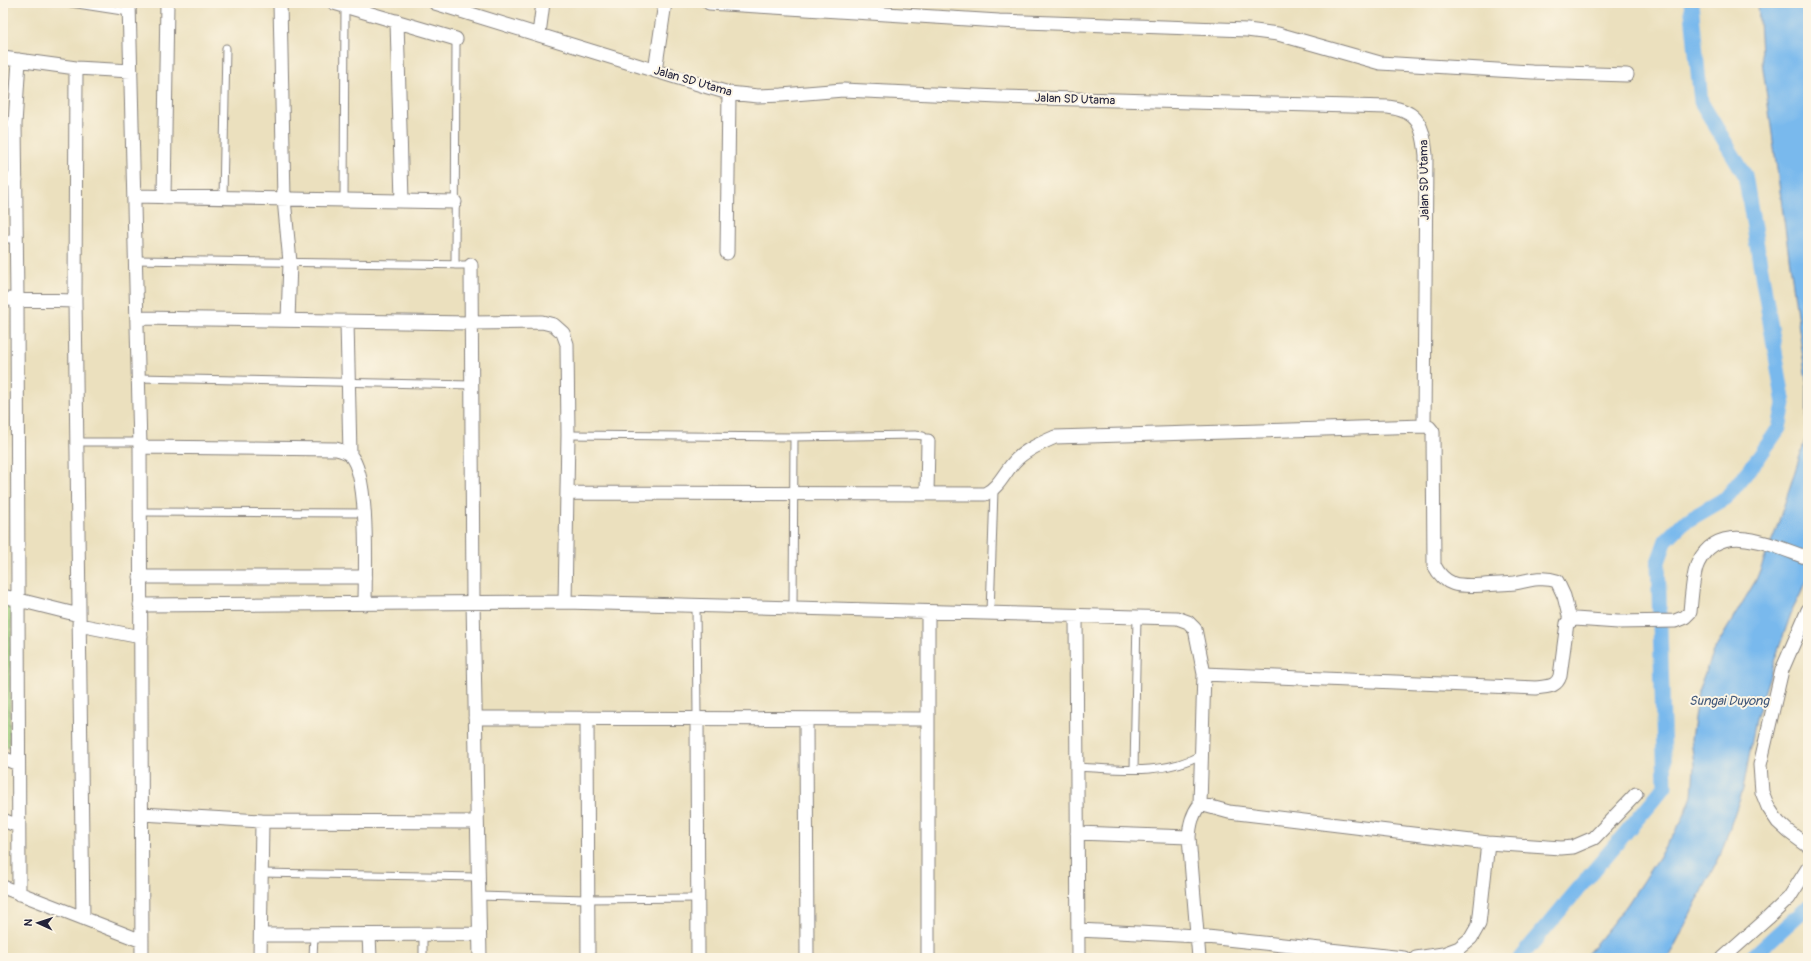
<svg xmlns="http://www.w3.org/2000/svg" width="1811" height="961" viewBox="0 0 1811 961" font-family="Pangolin,sans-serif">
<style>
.green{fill:#a2d180;stroke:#627a5e}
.water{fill:#79b9ed;stroke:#4e6e94}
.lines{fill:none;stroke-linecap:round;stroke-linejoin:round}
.stream{stroke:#79b9ed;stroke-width:4}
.canal{stroke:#79b9ed;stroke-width:15}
.lane-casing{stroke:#86817c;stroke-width:9}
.street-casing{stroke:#86817c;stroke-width:15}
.lane{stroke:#fff;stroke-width:7}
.street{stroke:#fff;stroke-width:13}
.labels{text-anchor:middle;stroke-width:4;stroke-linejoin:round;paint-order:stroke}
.street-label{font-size:12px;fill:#22223b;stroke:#fcf5e5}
.water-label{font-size:13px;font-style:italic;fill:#405779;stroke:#fcf5e5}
</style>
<rect width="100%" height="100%" fill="#fcf5e5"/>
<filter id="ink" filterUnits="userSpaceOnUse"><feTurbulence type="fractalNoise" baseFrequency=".025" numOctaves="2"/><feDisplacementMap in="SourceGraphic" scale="8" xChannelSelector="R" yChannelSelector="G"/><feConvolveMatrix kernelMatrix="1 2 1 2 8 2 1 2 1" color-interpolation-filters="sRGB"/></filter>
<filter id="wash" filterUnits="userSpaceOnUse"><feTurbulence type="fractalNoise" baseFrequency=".012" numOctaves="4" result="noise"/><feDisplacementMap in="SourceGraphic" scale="16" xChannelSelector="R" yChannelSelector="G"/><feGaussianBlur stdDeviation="0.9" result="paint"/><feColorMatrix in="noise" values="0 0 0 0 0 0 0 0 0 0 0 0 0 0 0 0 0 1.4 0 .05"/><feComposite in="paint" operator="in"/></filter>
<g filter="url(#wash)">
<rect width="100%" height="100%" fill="#ebe0be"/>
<path class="green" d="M3,603L12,606L9,748L3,746Z"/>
<path class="water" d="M1758,3H1808V579L1792,611L1774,662L1756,719L1743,789L1720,856L1673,949L1667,958H1584L1627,905L1682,821L1692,796L1694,765L1691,739L1698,691L1712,654L1756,580L1776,530L1806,437L1807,387L1761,54Z"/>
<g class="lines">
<path class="stream" d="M1807,907L1808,908"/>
<path class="canal" d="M1520,958L1665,786L1658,562L1666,540L1683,523L1726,498L1759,457L1779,428L1784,404L1745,175L1701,102L1691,3
M1751,958L1807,907"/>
</g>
</g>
<g filter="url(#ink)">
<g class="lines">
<defs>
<path id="lane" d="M71,3L129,12
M3,124H15
M223,198L226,48
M344,200L345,6
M3,239H17
M135,260L471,265
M455,265L456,39
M138,378L472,385
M568,435L794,437L915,435L923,436L928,441
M77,442H140
M140,512L364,513
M696,606L697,718
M793,608L794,437
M990,613L994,490
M1077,767C1118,769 1165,776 1202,754
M1134,769L1137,617
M261,873L478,877
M478,896L587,899L698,898
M423,934V958
M313,958L314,935"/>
<path id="street" d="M129,3L140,447L142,958
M280,3L284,199L290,262L288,320
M334,3L456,39
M435,3L708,87L729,93L758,96L782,95L843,90L999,97L1388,107C1419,111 1423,126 1426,155L1424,426
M709,3L999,21L1247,30L1278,34L1380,63L1532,72L1627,75
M397,21L402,201
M539,34L543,3
M3,58L76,68L131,71
M19,60L15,124L17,299L19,894
M76,68L75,301L83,918
M655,71L665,3
M3,180H16
M134,196L455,202
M164,197L167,3
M727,253L729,93
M471,265L473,602L480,958
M3,299L75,301
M137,318L471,323L542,322L554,325L563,333L567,344L568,435L565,602
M347,322L350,455
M140,447L336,449C340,450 347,452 350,455C370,475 365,574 365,604
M567,493L985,494C1000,487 1005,470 1017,459C1027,449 1042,443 1055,437L1424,426L1429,427L1433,432L1434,565C1446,588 1460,586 1484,585C1494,584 1504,584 1515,583C1529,580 1543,576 1557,581L1564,596L1570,620
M927,494L928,441
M140,577H365
M3,596L79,615
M140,605L565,602L1177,618L1188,622L1195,629L1204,674L1200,804L1229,812L1488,843L1561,848L1573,847L1594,838L1636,794
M1808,610L1782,670L1760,765L1762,792L1768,807L1778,822L1789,832L1808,846
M928,612V958
M1076,616L1078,958
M79,625L141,637
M1204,674L1536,688C1547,686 1556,688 1560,676L1567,623L1575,619L1618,622L1675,621L1685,617L1690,612C1691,601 1693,572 1698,563C1720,518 1773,546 1808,558
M475,718L927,719
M587,718L588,958
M697,718L698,958
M806,719L807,958
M3,758L18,764
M142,814L262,821L477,822
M3,820L18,826
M1077,833L1189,837
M3,887L142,941
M1078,930L1198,936L1404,958
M261,935L479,934
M369,935L370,958
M260,958L262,821
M1199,958L1189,837C1190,824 1192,815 1200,804
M1416,958L1443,954L1459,948L1471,938L1479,924L1488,843
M1723,958L1768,918L1789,898L1808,868"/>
</defs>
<use href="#lane" class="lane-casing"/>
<use href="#street" class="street-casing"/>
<use href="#lane" class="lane"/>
<use href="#street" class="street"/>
</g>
</g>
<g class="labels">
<g class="street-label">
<text transform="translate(693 81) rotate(16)" y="4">Jalan SD Utama</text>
<text transform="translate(1075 99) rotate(2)" y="4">Jalan SD Utama</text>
<text transform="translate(1424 180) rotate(-91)" y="4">Jalan SD Utama</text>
</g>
<g class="water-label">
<text x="1729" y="705">Sungai Duyong</text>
</g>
</g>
<rect width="1811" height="961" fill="none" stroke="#fcf5e5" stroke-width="16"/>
<g transform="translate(38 923) rotate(273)" stroke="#fcf5e5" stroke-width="3" paint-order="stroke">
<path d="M0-3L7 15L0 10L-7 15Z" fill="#22223b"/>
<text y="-6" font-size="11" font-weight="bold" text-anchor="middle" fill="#22223b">N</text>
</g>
</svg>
